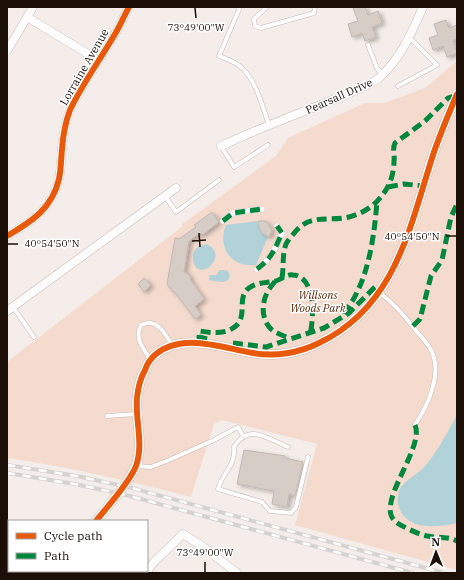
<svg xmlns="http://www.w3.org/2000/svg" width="464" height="580" viewBox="0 0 464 580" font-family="'IBM Plex Serif',serif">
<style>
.green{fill:#f4dbce}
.water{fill:#b0d2d8}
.building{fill:#d7cdc7;stroke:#c2b9b4;filter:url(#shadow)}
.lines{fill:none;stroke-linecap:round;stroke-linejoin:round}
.service-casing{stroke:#c3b9b4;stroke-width:5}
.pedestrian-casing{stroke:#c3b9b4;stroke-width:6}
.minor-casing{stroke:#c3b9b4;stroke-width:9}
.tertiary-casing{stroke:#c3b9b4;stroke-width:10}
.service{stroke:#fefcfc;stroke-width:4}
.pedestrian{stroke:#fefcfc;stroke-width:5.5}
.minor{stroke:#fefcfc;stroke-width:8}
.tertiary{stroke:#fefcfc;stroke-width:9}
.rail-casing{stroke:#d5d2d0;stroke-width:4}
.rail{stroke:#fff;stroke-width:2.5;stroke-dasharray:8;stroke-linecap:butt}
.quiet{stroke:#00873e;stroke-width:5;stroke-dasharray:10 5;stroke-linecap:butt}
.cycleway-casing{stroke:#fff;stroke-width:8}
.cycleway{stroke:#e8590c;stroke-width:6}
.ticks{fill:none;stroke:#1b0f08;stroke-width:1.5}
.labels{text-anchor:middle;stroke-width:3;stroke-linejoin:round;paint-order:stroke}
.street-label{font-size:11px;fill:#1b0f08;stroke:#fff}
.park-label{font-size:11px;font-style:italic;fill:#5c2a06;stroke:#fff}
.ticks-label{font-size:10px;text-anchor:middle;fill:#1b0f08;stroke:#fff;stroke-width:3;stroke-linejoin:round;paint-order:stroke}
</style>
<defs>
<filter id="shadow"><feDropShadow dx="3" dy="2" stdDeviation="2" flood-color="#0004"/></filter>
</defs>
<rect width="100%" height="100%" fill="#f5ede9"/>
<path class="green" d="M457,61V570L295,525L317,444L222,420L214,424L191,497C130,481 69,467 7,458V362L184,225H181L276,156L288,138L365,103H384L425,88Z"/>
<path class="water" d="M257,221C259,229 261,234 268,237L256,265C231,268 217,247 226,225Z
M206,244C234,256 191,289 193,254L197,247Z
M220,270H223L228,271L230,276L228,280L224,282C222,282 211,281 209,280L210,275H216Z
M457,415V523C437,528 404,531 398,504C397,499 398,491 401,487C407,479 418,474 424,467C437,453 448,431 457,415Z"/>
<path class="building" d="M357,7H365L368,15L378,11L382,23L372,27L376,37L365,41L362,33L352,37L348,24L358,21L353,8Z
M446,20L449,28L457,25V39L453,40L457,53L447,57L443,46L433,50L429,38L438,35L434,24Z
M212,212L219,222L202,235L200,233L189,241L184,272L187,273L190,276V279L204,299L195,306L201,315L195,319L174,291L173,292L167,284L175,238L179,239L196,227L194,225Z
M258,221H266L272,230L269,237L263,234L259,228Z
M144,278L151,285L144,292L138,284Z
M244,450L285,456V458L303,462L295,496L289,494L287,507L272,504L274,491L237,484Z"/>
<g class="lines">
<defs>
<path id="service" d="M240,7L219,56C227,59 237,62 243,69C256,81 263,108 269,125
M267,7L254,19L255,26L261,28L314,13L315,7
M368,45L377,68L382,75
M398,86L437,65L409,37
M221,146L234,167L268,145
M165,196L176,212L219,180
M380,293C393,303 404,315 414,328C419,335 427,342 431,350C443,373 428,405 415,425
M13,307L34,337
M150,359C143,348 134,338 141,325C144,324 148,322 151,323C161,325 167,337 172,345
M107,416L137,414
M288,447C268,439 249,422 234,447C236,467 222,472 218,489L262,502L270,511L291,513L296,507L308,457
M136,466L151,467L169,460L214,440L238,427L243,436"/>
<path id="pedestrian" d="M223,221L233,213L262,209
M257,269C273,257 274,250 282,233L277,226"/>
<path id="minor" d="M27,17L98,60
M7,51L33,7
M221,146C254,131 288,117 323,104C337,98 369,87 380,77C401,58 412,32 423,7
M7,236C31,222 52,209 59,179C61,170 61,159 62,149C63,136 65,123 70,110C83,83 100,60 115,34C120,26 124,16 129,7
M7,311L176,188
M7,544L9,545
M95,571L98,573
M146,573L154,562L183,534L202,546L237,573"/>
<path id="tertiary" d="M96,521C107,507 130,482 136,466C144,444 135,420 137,398C138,388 140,379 145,370C147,364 150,359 156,354C183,332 222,348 253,353C275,357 299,353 319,343C397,306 410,225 434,152C441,132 449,113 457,94"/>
</defs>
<use href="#service" class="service-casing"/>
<use href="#pedestrian" class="pedestrian-casing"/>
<use href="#minor" class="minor-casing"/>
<use href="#tertiary" class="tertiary-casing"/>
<use href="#service" class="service"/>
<use href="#pedestrian" class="pedestrian"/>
<use href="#minor" class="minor"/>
<use href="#tertiary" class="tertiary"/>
<defs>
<path id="rail" d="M7,465L77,476L132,488L444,573
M7,473L75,484L126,495L413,573"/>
</defs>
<use href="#rail" class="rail-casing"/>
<use href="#rail" class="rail"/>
<path class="quiet" d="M388,187L404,184L424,186
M223,221L233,213L262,209
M257,269C273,257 274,250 282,233L277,226
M282,278C284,266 282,255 286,244C288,240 292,236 295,232C311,213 328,222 349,217C361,214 373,207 380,198C389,188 394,175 394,161C395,155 392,149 395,143L425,121L448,98L451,97L456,98
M275,281C273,285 270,287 268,291C261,303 261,320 272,330C277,334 284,335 289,339
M344,314C348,306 354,300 357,292C370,267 375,229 377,201
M413,326L420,319L431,276L442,260L451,217L457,204
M207,339L199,337L200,331C211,333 224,334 233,328C250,318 235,298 249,288C257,282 267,283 276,281C282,279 287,274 293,275C316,276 314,319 310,334
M233,343L266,347L324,328L349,313L377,285
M415,425C424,446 384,493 391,515C392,518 394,520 396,522C401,526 420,535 427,536C437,538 447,536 457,541"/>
<defs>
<path id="cycleway" d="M7,236C31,222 52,209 59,179C61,170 61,159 62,149C63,136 65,123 70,110C83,83 100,60 115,34C120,26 124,16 129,7
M96,521C107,507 130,482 136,466C144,444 135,420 137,398C138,388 140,379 145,370C147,364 150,359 156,354C183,332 222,348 253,353C275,357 299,353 319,343C397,306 410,225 434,152C441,132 449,113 457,94"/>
</defs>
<use href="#cycleway" class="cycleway-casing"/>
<use href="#cycleway" class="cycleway"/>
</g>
<path class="ticks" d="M195,8L196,18M199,233L200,247M446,236H456M192,241L206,240M8,244H18M205,562V572"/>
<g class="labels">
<g class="street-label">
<text transform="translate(84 67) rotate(-60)" y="4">Lorraine Avenue</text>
<text transform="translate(339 96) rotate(-24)" y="4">Pearsall Drive</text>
</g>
<g class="park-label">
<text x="318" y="299">Willsons<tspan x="318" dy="13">Woods Park</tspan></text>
</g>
</g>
<g class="ticks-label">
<text x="196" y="31">73°49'00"W</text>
<text x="412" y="240">40°54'50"N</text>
<text x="52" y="247">40°54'50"N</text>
<text x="205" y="556">73°49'00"W</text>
</g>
<rect width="464" height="580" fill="none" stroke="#1b0f08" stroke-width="16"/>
<rect x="8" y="520" width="140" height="52" fill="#ffffff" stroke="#a49f9c"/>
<rect x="16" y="533" width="20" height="6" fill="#e8590c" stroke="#a49f9c"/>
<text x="44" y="540" font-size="12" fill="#1b0f08">Cycle path</text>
<rect x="16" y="553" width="20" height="6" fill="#00873e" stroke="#a49f9c"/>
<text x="44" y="560" font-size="12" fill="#1b0f08">Path</text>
<g transform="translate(436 552) rotate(359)" stroke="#ffffff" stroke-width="3" paint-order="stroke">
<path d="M0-3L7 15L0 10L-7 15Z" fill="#1b0f08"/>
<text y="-6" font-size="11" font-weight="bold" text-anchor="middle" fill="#1b0f08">N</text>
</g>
</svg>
